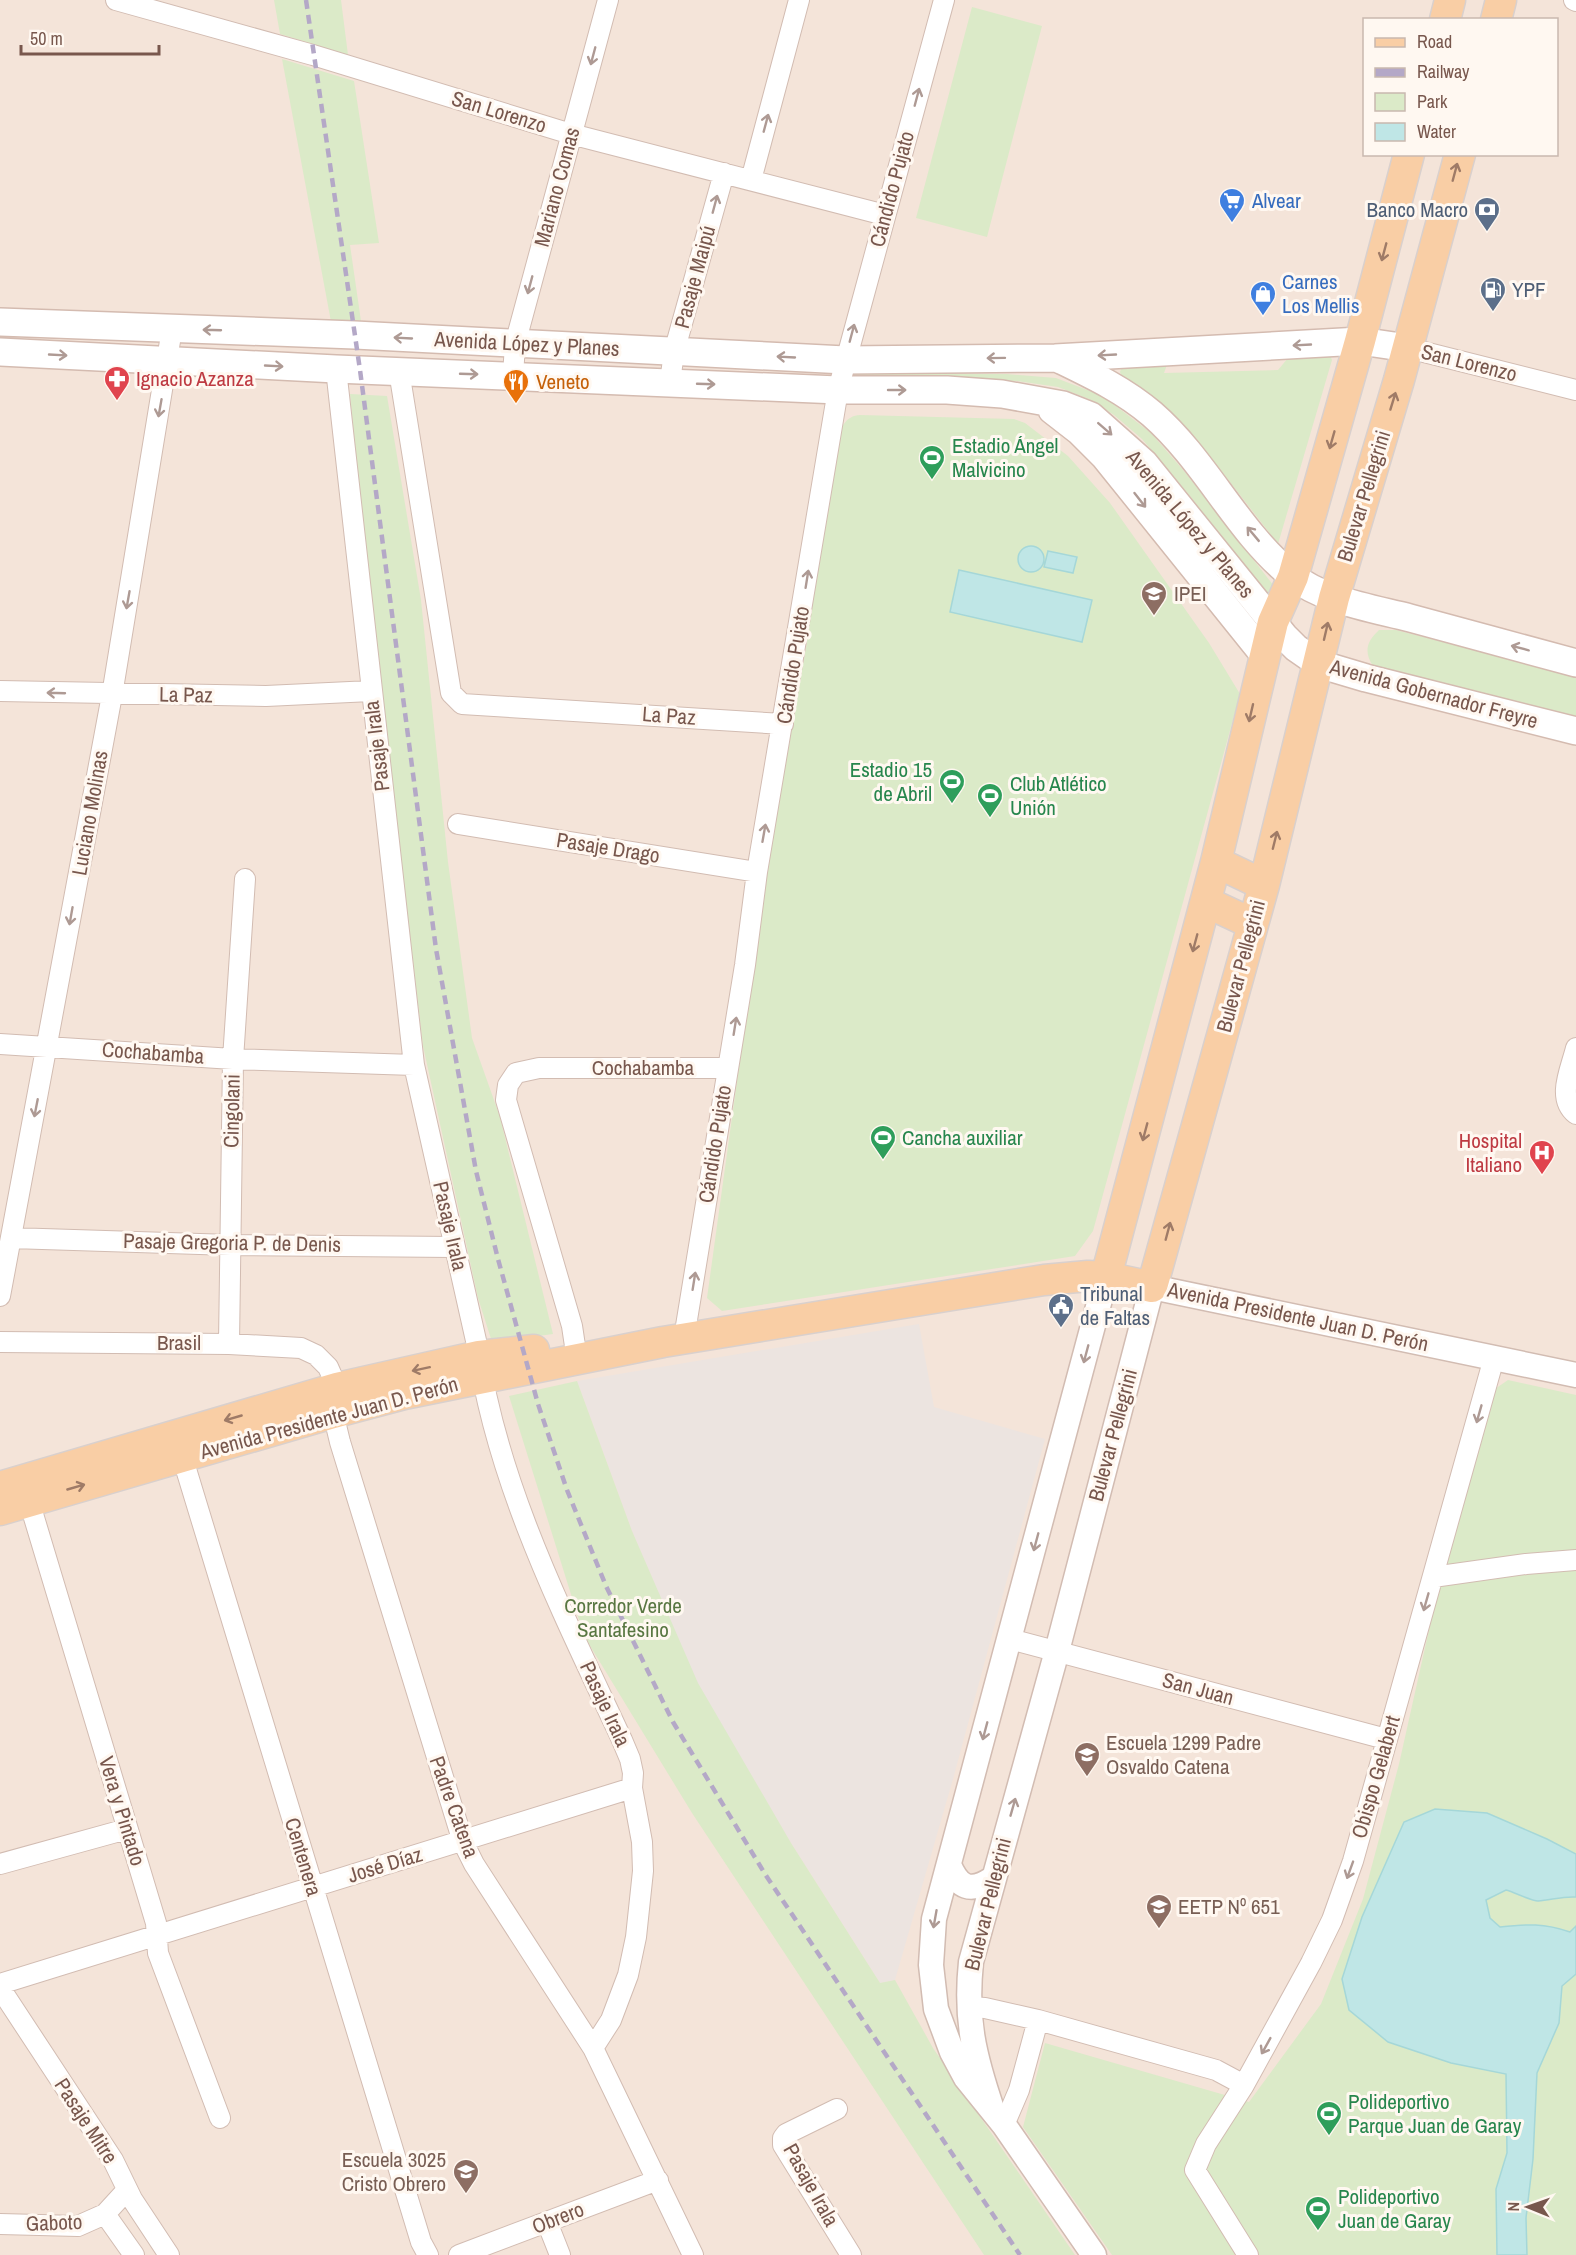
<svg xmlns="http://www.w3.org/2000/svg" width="1576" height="2255" viewBox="0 0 1576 2255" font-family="'Archivo Narrow',sans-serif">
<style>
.residential{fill:#f4e4d9;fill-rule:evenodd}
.industrial{fill:#ece4e0}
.green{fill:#dbeac8}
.water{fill:#bfe6e6;stroke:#a5d7d8;stroke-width:1.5}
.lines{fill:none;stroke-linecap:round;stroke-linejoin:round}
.minor-casing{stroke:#d2bcb2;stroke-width:22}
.tertiary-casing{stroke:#d2bcb2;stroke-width:27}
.secondary-casing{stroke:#d4bbb0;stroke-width:30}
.primary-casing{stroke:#d9d0cd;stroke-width:33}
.minor{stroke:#fff;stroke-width:20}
.tertiary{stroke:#fff;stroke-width:24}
.secondary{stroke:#fff;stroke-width:27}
.primary{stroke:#f9cea5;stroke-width:30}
.rail{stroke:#b4a8c7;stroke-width:4.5;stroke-dasharray:9 6;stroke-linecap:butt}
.oneway{stroke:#ae9a94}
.oneway2{stroke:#9f7b67}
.labels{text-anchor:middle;stroke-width:6;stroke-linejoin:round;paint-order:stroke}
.street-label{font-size:21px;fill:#78574d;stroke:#fff8f1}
.shop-label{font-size:21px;fill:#366cbe;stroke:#fff8f1;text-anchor:start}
.service-label{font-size:21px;fill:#4e5e75;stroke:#fff8f1;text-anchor:start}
.health-label{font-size:21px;fill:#be3a42;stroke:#fff8f1;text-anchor:start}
.food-label{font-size:21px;fill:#c56008;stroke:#fff8f1;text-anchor:start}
.leisure-label{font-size:21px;fill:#27864d;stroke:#fff8f1;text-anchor:start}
.education-label{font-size:21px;fill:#785e54;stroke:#fff8f1;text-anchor:start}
.park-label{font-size:21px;fill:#597742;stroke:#fff8f1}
</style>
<rect width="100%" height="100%" fill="#fcf3eb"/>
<path class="residential" d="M0,0H1576V2255H0ZM1364,20H1556V154H1364Z"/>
<path class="industrial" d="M919,1324L934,1407L1045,1439L953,1779L895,1980L880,1983L791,1843L697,1683L632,1531L577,1381Z"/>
<path class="green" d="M274,0H341L348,55L280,34Z
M972,7L1042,26L987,237L916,218Z
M282,59L354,81L379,243L350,245L362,328L332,327Z
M1330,355L1332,360L1278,544L1205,450L1156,401L1122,378L1120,372L1122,366L1168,362L1164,373L1278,370L1288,358Z
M854,374H1007L1056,378L1103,396L1151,433L1184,471L1274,586L1269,601L1190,496L1142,439L1114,415L1089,399L1058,387L1017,381L855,379Z
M350,394L387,396L421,600L448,862L472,1038L500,1117L553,1334L492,1342L478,1298L423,1046L366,563Z
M860,415L1014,419L1025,423L1068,456L1110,503L1209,643L1240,694L1093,1231L1075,1256L722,1311L707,1298L756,944L753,943L806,648L837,437C843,425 846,416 860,415Z
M1379,630H1396L1576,676V719L1373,666C1364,652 1366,642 1379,630Z
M1508,1380L1576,1395V2255H1112L1023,2127L1045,2043L1249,2102L1321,2004L1363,1899L1399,1764L1433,1612L1492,1391Z
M577,1381L632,1531L698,1683L791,1843L880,1983L895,1980L933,2048L1075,2255H984L692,1813L584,1636L509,1396Z"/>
<path class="water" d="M1018 559a13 13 0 1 1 26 0a13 13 0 1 1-26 0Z
M1048,551L1077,557L1073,573L1044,567Z
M959,570L1092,600L1082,642L950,612Z
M1435,1809L1487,1813L1547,1839L1576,1854V1897C1563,1896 1551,1900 1538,1901C1531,1901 1514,1892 1506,1890L1486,1900L1490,1918L1500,1927C1527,1924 1544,1923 1570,1932L1576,1926V1974L1562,1986L1559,2023L1537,2073L1533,2159L1526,2218L1527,2255H1497L1496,2189L1507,2153L1506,2074L1451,2063L1388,2042L1349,2010L1342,1979L1362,1917L1404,1822Z"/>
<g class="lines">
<defs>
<path id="minor" d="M116,0L313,55L571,134L885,215
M1574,0L1576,1
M751,180L799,0
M1408,348L1576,390
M336,369L414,1065L477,1345C497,1485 563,1613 622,1740L630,1759L633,1773L632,1788L642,1842L643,1871L636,1937L628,1975L611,2020L593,2048
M399,371L451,693L462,704L783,724
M513,376L515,344L608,0
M670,382L674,352L724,173
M0,691L266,696L371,691
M458,824L757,872
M0,1044L233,1059L414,1065
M1576,1048C1571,1069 1556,1098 1576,1114
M11,1238L231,1245L454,1247
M0,1296L112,695L172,329
M684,1338L745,965L757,872L838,390L944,0
M0,1342L229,1344L301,1348L316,1355L328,1367L332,1376L337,1388L333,1413L340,1442L463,1842L474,1864L593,2048L693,2255
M229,1344L233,1059L245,879
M575,1346L572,1326L506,1100L508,1085L516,1073L539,1068H728
M182,1456L421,2242L428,2255
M29,1501L156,1923L158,1953L220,2118
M1433,1577L1526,1564L1576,1560
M1010,1639L1386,1739
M0,1864L127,1829
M0,1984L632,1788
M0,1988L113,2160L132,2199L169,2255
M969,2007L985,2008L1038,2020L1216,2070L1244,2085
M837,2109L786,2134L783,2138V2145L851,2255
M1004,2125L1019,2090L1038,2020
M105,2214L134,2255
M547,2222L560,2255
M0,2224L78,2226L105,2214L127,2190
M459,2255L658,2180
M1248,2255L1195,2170L1206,2144L1244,2085L1311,1963L1332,1920L1353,1861L1494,1358"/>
<path id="tertiary" d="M949,1865C959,1888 970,1893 992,1879
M992,2109C974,2056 965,2019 971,1962L1057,1651L1152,1287L1576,1375
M1094,2255L1004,2125L966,2078L952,2052L936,2009L931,1965L934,1919L1106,1277"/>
<path id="secondary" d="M0,322L355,335L845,360L1055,358L1360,341L1408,348
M0,352L336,369L838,390H947L1002,394L1063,405L1091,416L1144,463L1284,636L1296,648L1319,664L1366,678L1576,731
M1059,359C1092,375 1124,390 1152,414C1206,461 1236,530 1291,575C1323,601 1371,608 1410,618C1465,633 1521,648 1576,663
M1052,410L1079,431L1105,457L1265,656"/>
<path id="primary" d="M1445,20L1450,0
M1496,20L1501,0
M1216,862L1264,885
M1206,902L1253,924
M1106,1277L1216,862L1273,622L1293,577L1360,341L1409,154
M0,1487L337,1388L479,1356L534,1350
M0,1510L333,1413L404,1394L663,1342L1044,1280L1088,1276L1106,1277L1152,1287L1264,885L1334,598L1399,380L1460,154"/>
</defs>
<use href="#minor" class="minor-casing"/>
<use href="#tertiary" class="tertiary-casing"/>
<use href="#secondary" class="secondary-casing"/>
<use href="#primary" class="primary-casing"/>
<use href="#minor" class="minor"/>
<use href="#tertiary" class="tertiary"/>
<use href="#secondary" class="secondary"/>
<use href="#primary" class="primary"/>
<path class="rail" d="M306,0L360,370L436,949L476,1171L498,1259L538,1404L567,1490L606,1586L673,1722L765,1874L1020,2255"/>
</g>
<defs><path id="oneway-shaft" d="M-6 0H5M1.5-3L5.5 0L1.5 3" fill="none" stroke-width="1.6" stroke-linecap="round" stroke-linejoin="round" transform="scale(1.5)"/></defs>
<g class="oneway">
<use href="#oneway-shaft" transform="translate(593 56) rotate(105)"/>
<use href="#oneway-shaft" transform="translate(917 97) rotate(-75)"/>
<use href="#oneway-shaft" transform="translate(766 123) rotate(-75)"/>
<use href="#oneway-shaft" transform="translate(715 204) rotate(-75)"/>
<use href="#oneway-shaft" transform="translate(530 285) rotate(105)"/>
<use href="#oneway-shaft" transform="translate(212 330) rotate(-178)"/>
<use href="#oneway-shaft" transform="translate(852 333) rotate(-75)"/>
<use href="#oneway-shaft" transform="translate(403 338) rotate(-177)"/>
<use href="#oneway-shaft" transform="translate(1302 345) rotate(177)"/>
<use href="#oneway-shaft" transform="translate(58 355) rotate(3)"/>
<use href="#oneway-shaft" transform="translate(1107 355) rotate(177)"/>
<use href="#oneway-shaft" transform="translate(786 357) rotate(-177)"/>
<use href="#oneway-shaft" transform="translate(996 358) rotate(179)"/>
<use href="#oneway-shaft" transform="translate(274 366) rotate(3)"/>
<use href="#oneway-shaft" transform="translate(469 374) rotate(2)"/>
<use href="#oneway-shaft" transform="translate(706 384) rotate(2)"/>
<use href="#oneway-shaft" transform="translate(897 390)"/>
<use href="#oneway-shaft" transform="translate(160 408) rotate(100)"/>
<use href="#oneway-shaft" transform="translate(1105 429) rotate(41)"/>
<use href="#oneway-shaft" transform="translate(1140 500) rotate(52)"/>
<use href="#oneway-shaft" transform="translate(1253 534) rotate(-130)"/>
<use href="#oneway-shaft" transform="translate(807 579) rotate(-81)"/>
<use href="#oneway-shaft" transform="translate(128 600) rotate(100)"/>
<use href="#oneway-shaft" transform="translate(1520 648) rotate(-165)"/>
<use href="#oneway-shaft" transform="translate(56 693) rotate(-178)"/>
<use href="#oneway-shaft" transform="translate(764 833) rotate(-80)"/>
<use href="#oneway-shaft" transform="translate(71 916) rotate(100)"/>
<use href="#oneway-shaft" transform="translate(735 1026) rotate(-81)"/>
<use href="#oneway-shaft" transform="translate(36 1108) rotate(101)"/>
<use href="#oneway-shaft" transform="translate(694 1281) rotate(-81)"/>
<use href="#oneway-shaft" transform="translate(1086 1354) rotate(105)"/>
<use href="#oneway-shaft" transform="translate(1479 1414) rotate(106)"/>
<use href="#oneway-shaft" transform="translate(1036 1542) rotate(105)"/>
<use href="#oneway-shaft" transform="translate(1426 1602) rotate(106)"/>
<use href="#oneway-shaft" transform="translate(985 1731) rotate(105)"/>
<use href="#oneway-shaft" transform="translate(1013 1807) rotate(-74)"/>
<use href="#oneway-shaft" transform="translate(1350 1870) rotate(110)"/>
<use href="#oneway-shaft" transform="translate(935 1919) rotate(100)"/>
<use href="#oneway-shaft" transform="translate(1266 2046) rotate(119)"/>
</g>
<g class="oneway2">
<use href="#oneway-shaft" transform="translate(1455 172) rotate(-75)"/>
<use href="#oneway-shaft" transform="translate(1384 252) rotate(105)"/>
<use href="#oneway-shaft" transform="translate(1393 401) rotate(-73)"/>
<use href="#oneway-shaft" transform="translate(1332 440) rotate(106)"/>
<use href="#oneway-shaft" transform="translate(1326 631) rotate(-77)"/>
<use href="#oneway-shaft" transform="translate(1251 713) rotate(103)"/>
<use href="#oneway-shaft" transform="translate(1275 840) rotate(-76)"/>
<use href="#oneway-shaft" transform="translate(1195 943) rotate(105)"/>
<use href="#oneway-shaft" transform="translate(1145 1132) rotate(105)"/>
<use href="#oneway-shaft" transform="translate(1168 1231) rotate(-75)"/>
<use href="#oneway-shaft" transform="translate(421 1369) rotate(168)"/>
<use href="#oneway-shaft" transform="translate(233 1418) rotate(164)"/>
<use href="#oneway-shaft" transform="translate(76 1487) rotate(-16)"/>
</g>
<defs>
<symbol id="supermarket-pin" viewBox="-11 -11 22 30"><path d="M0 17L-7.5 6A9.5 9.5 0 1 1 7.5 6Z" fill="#3f7fe0" stroke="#fff8f1"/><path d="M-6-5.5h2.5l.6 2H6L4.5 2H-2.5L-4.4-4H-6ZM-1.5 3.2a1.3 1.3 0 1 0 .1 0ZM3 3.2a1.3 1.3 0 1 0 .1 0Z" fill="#fff"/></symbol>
<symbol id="bank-pin" viewBox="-11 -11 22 30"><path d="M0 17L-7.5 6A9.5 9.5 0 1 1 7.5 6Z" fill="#5c6f8a" stroke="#fff8f1"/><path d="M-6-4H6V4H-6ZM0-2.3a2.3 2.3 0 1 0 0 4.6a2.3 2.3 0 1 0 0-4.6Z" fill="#fff"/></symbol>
<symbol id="fuel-pin" viewBox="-11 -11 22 30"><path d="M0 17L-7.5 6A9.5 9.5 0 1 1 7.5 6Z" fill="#5c6f8a" stroke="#fff8f1"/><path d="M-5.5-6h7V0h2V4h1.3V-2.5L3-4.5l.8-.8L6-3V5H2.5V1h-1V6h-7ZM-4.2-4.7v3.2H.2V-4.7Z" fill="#fff"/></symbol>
<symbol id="shop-pin" viewBox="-11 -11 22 30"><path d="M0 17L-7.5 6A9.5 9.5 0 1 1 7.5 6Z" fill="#3f7fe0" stroke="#fff8f1"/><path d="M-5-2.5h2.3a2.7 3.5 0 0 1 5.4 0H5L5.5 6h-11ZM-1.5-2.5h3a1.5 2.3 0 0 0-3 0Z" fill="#fff"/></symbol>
<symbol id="pharmacy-pin" viewBox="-11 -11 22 30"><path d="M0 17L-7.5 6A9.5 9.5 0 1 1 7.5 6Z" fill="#e0444e" stroke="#fff8f1"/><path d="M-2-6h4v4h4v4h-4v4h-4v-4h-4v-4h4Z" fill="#fff"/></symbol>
<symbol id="restaurant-pin" viewBox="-11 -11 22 30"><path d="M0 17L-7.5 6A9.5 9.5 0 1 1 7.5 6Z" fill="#e8710a" stroke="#fff8f1"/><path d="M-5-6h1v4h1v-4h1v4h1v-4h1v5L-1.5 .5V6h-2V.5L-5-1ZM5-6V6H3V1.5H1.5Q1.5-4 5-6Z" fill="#fff"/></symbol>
<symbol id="stadium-pin" viewBox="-11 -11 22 30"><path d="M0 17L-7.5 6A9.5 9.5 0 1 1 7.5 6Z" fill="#2e9e5b" stroke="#fff8f1"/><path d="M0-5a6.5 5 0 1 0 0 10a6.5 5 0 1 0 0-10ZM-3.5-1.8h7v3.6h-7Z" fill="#fff"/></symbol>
<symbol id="school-pin" viewBox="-11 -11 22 30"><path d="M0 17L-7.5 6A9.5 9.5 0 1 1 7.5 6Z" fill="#8d6e63" stroke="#fff8f1"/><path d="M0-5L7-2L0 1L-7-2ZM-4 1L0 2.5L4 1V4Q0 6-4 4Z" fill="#fff"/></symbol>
<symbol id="hospital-pin" viewBox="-11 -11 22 30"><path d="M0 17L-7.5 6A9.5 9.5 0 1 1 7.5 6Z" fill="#e0444e" stroke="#fff8f1"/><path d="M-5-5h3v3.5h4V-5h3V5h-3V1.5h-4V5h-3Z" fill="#fff"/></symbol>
<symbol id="civic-pin" viewBox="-11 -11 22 30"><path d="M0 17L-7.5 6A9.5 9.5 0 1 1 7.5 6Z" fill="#5c6f8a" stroke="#fff8f1"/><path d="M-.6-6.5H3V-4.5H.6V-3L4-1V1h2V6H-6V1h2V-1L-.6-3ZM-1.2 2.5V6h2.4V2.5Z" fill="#fff"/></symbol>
</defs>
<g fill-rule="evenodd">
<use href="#supermarket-pin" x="1217" y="186" width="30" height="40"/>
<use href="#bank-pin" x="1472" y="195" width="30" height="40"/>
<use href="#fuel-pin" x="1478" y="275" width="30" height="40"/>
<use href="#shop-pin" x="1248" y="279" width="30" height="40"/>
<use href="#pharmacy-pin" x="102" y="364" width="30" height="40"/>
<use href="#restaurant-pin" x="501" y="367" width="30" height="40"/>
<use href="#stadium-pin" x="917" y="443" width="30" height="40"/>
<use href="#school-pin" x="1139" y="579" width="30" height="40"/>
<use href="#stadium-pin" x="937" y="767" width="30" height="40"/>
<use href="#stadium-pin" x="975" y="781" width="30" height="40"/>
<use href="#stadium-pin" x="868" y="1123" width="30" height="40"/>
<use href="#hospital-pin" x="1527" y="1138" width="30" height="40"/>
<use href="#civic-pin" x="1046" y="1291" width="30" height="40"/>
<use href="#school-pin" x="1072" y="1740" width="30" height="40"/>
<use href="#school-pin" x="1144" y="1892" width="30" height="40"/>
<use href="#stadium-pin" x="1314" y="2099" width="30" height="40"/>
<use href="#school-pin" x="451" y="2157" width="30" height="40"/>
<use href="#stadium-pin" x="1303" y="2194" width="30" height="40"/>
</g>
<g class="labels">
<g class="street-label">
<text transform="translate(499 112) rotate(17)" y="7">San Lorenzo</text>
<text transform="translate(557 187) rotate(-75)" y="7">Mariano Comas</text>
<text transform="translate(892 189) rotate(-75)" y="7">Cándido Pujato</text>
<text transform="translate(695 277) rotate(-75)" y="7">Pasaje Maipú</text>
<text transform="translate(527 344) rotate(3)" y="7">Avenida López y Planes</text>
<text transform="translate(1469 363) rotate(14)" y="7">San Lorenzo</text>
<text transform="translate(1364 496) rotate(-73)" y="7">Bulevar Pellegrini</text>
<text transform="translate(1190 524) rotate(50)" y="7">Avenida López y Planes</text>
<text transform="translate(793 665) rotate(-81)" y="7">Cándido Pujato</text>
<text transform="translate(1434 694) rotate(15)" y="7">Avenida Gobernador Freyre</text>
<text transform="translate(186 695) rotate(1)" y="7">La Paz</text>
<text transform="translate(669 716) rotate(4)" y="7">La Paz</text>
<text transform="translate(377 746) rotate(-97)" y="7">Pasaje Irala</text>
<text transform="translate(90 813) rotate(-80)" y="7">Luciano Molinas</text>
<text transform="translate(608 848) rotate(9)" y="7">Pasaje Drago</text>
<text transform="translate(1241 966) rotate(-75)" y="7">Bulevar Pellegrini</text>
<text transform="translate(153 1053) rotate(4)" y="7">Cochabamba</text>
<text x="643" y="1075">Cochabamba</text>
<text transform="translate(232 1111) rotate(-89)" y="7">Cingolani</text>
<text transform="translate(715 1144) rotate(-81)" y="7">Cándido Pujato</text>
<text transform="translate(450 1226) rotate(77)" y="7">Pasaje Irala</text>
<text transform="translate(232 1243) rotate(1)" y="7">Pasaje Gregoria P. de Denis</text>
<text transform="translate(1298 1317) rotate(12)" y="7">Avenida Presidente Juan D. Perón</text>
<text x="179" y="1350">Brasil</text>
<text transform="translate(329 1418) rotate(-15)" y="7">Avenida Presidente Juan D. Perón</text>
<text transform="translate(1113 1435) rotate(-75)" y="7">Bulevar Pellegrini</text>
<text transform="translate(1198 1689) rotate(15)" y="7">San Juan</text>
<text transform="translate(605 1704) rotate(65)" y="7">Pasaje Irala</text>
<text transform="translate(1376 1777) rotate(-74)" y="7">Obispo Gelabert</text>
<text transform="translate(454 1807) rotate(70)" y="7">Padre Catena</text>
<text transform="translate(122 1811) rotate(73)" y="7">Vera y Pintado</text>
<text transform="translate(303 1857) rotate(73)" y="7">Centenera</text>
<text transform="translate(385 1865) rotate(-17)" y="7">José Díaz</text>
<text transform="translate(988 1904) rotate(-76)" y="7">Bulevar Pellegrini</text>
<text transform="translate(86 2121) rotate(57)" y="7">Pasaje Mitre</text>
<text transform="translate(811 2185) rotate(61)" y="7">Pasaje Irala</text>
<text transform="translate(558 2218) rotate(-21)" y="7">Obrero</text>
<text transform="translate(54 2223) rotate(-2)" y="7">Gaboto</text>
</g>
<g class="shop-label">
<text x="1252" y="208">Alvear</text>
<text x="1282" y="289">Carnes<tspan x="1282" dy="24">Los Mellis</tspan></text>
</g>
<g class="service-label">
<text x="1468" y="217" text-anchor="end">Banco Macro</text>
<text x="1512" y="297">YPF</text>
<text x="1080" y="1301">Tribunal<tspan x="1080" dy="24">de Faltas</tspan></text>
</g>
<g class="health-label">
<text x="136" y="386">Ignacio Azanza</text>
<text x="1522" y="1148" text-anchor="end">Hospital<tspan x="1522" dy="24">Italiano</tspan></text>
</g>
<g class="food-label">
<text x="536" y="389">Veneto</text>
</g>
<g class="leisure-label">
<text x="952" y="453">Estadio Ángel<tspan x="952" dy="24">Malvicino</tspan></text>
<text x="932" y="777" text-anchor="end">Estadio 15<tspan x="932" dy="24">de Abril</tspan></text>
<text x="1010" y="791">Club Atlético<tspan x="1010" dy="24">Unión</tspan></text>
<text x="902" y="1145">Cancha auxiliar</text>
<text x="1348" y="2109">Polideportivo<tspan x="1348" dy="24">Parque Juan de Garay</tspan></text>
<text x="1338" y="2204">Polideportivo<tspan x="1338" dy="24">Juan de Garay</tspan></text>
</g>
<g class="education-label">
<text x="1174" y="601">IPEI</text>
<text x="1106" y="1750">Escuela 1299 Padre<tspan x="1106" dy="24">Osvaldo Catena</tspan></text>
<text x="1178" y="1914">EETP Nº 651</text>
<text x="446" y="2167" text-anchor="end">Escuela 3025<tspan x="446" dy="24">Cristo Obrero</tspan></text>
</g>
<g class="park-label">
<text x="623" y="1613">Corredor Verde<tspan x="623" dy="24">Santafesino</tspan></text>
</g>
</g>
<rect x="1363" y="18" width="195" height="138" fill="#fff8f1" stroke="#c9b8af" stroke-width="1.5"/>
<rect x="1375" y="38" width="30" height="9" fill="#f9cea5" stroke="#c9b8af" stroke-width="1.5"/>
<text x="1417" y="48" font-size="18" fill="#78574d">Road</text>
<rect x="1375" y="68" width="30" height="9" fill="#b4a8c7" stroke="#c9b8af" stroke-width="1.5"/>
<text x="1417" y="78" font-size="18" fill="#78574d">Railway</text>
<rect x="1375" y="93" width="30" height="18" fill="#dbeac8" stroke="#c9b8af" stroke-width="1.5"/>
<text x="1417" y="108" font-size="18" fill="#78574d">Park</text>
<rect x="1375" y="123" width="30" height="18" fill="#bfe6e6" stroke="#c9b8af" stroke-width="1.5"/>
<text x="1417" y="138" font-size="18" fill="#78574d">Water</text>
<g transform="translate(1528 2207) rotate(271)" stroke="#fff8f1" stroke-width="4.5" paint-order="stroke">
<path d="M0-4.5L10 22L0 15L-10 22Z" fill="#78574d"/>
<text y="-9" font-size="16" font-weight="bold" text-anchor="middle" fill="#78574d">N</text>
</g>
<path d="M21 45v9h138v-9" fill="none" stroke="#78574d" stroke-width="3"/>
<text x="30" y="45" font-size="18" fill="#78574d" stroke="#fff8f1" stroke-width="4.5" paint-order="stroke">50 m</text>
</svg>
